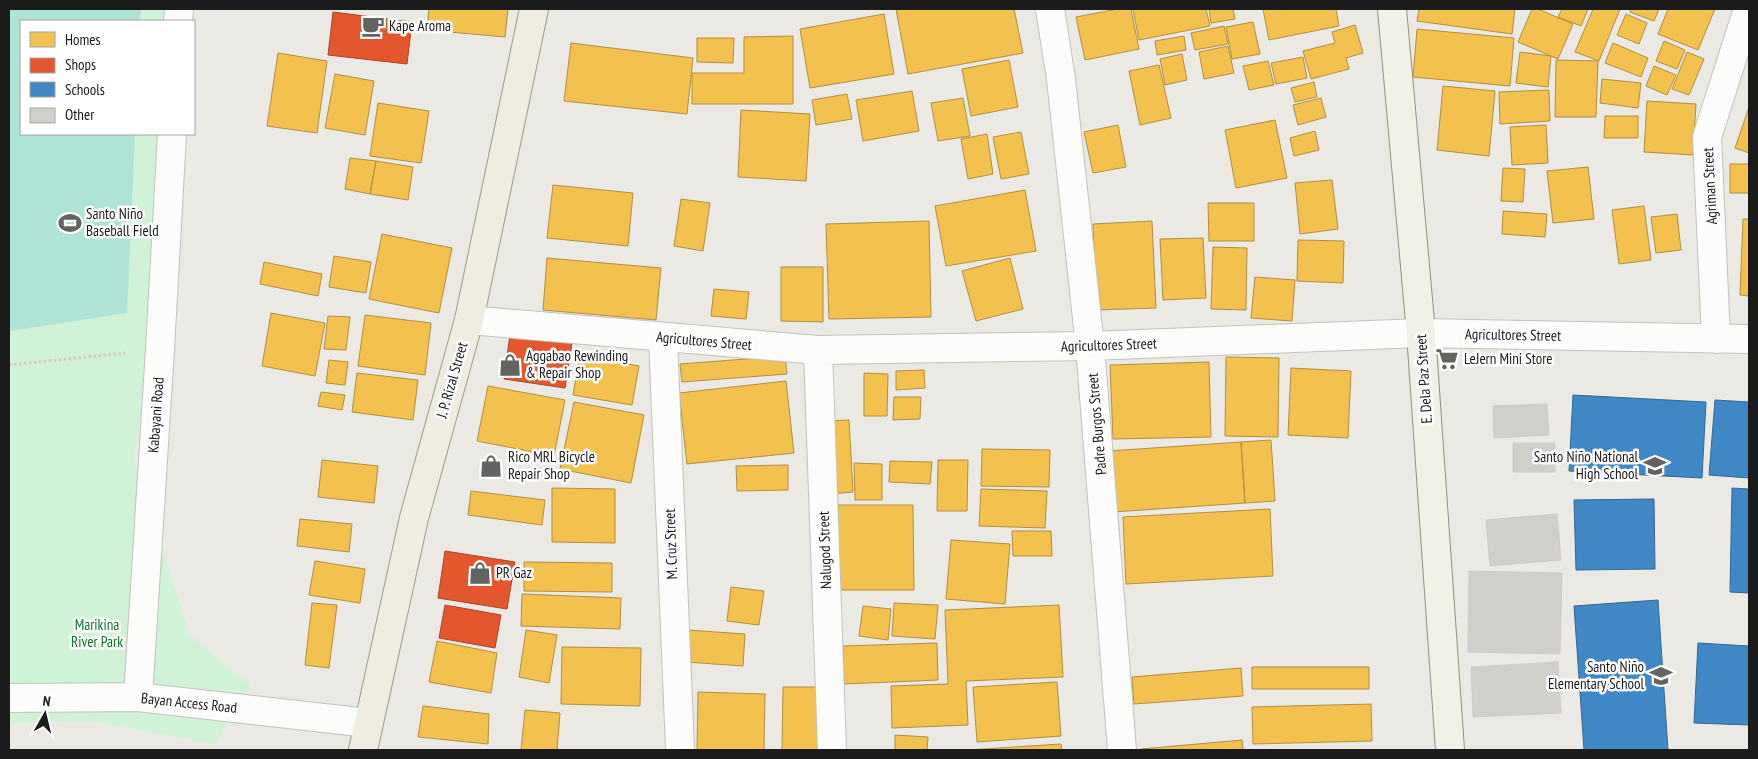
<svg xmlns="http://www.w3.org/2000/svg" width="1758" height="759" viewBox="0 0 1758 759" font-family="'PT Sans Narrow',sans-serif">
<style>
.park{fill:#d0f2d6}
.pitch{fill:#ade4d5}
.homes{fill:#f2c14e;stroke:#b28f3f}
.shops{fill:#e4572e;stroke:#a84528}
.schools{fill:#3f88c5;stroke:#346792}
.building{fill:#d0cfca;stroke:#cdcbc4}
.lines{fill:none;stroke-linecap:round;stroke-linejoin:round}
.street-casing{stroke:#c2c2bf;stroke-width:30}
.secondary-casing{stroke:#8e937c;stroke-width:30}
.primary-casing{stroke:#a09b80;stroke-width:30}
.path{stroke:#d6c9c4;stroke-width:3;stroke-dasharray:2.5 2.5;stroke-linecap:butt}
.street{stroke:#fcfcfb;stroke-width:28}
.secondary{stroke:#f0f2e8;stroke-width:28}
.primary{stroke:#efece2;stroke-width:28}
.labels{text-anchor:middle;stroke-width:5;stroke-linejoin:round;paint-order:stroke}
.poi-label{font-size:15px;fill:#1b1b1b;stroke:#fff;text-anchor:start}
.street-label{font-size:15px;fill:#1b1b1b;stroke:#fff}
.park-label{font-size:15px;fill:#097927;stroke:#fff}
</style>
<rect width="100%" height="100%" fill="#eae9e3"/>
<path class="park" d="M9,9H195L193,21H21V134H178L134,459L189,634L251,686L215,744L90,721L9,723Z"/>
<path class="pitch" d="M9,9H141L140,21H21V134H135L127,313L9,331Z"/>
<path class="homes" d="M429,9H508L505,37L427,30Z
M896,9H1014L1023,53L908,74Z
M1118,9H1131L1139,49L1085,60L1076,17Z
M1133,9H1206L1210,26L1139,40Z
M1209,9H1233L1235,19L1211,23Z
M1263,9H1336L1339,26L1269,40Z
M1419,9H1515L1512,34L1417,21Z
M1532,9H1538L1573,24L1558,59L1518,42Z
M1562,9H1588L1581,26L1558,17Z
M1593,9H1620L1599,61L1575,52Z
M1631,9H1659L1654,21L1630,12Z
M1668,9H1715L1698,50L1658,34Z
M884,14L894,74L810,88L800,29Z
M1626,14L1647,23L1639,44L1617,35Z
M1253,22L1260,54L1232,59L1226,27Z
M1355,25L1363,53L1346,58L1349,69L1311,79L1303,51L1335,43L1332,32Z
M1224,26L1228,44L1195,50L1191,33Z
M1417,29L1514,38L1510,86L1413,77Z
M793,36V104H692V73H744V37Z
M1184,36L1186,50L1157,55L1155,41Z
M697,38H734L733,63L697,62Z
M1664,41L1685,50L1677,69L1656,61Z
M571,43L693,58L687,114L564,101Z
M1613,43L1648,58L1641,77L1605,63Z
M1228,46L1234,73L1204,79L1199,52Z
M1520,52L1551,56L1548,87L1516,83Z
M1687,52L1704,59L1689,95L1672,89Z
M278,53L327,61L317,133L267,126Z
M1182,54L1187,80L1165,85L1160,59Z
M1303,57L1307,78L1276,84L1271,63Z
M1009,60L1018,107L971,116L962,69Z
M1556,60L1598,61L1596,117H1555Z
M1268,61L1274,85L1249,90L1243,66Z
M1159,65L1171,118L1140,125L1129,71Z
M1654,66L1676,75L1667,95L1646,86Z
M335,74L374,81L365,135L325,128Z
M1602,79L1641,83L1638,108L1600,103Z
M1314,82L1317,97L1295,102L1291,88Z
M1443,86L1495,91L1489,156L1437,150Z
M1549,90L1550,121L1500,124L1499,92Z
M912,91L919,131L863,141L856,100Z
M847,94L852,119L816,125L812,100Z
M963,98L970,136L938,141L931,103Z
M1321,98L1326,117L1298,125L1293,105Z
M1647,101L1696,104L1693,155L1644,152Z
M378,103L429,111L421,163L370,156Z
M1749,107V153L1735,148Z
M741,110L810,114L806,181L738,177Z
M1605,116H1638V138H1604Z
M1275,120L1287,178L1236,188L1225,130Z
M1118,125L1126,167L1093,173L1084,132Z
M1546,125L1548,163L1512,165L1510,127Z
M1315,131L1319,150L1294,156L1290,138Z
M1021,132L1029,174L1001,179L993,137Z
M987,134L993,174L968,179L961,139Z
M350,158L376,161L370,194L345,189Z
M376,161L413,167L408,200L370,194Z
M1730,164H1749V193H1730Z
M1588,167L1594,219L1553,223L1547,171Z
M1503,168L1525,169L1523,202L1501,201Z
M1332,180L1338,229L1300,234L1295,183Z
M553,185L633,193L628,246L547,238Z
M1025,190L1036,251L946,266L935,206Z
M681,199L710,203L703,251L674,246Z
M1208,203H1254V241H1209Z
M1644,206L1651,260L1619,264L1612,210Z
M1503,211L1547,214L1545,237L1502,234Z
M1677,214L1681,250L1656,253L1651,217Z
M1743,219H1749V296L1740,295Z
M929,221L931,317L829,319L826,224Z
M1152,221L1156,308L1096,310L1093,224Z
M382,234L452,248L439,313L369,299Z
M1203,238L1206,298L1163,300L1160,239Z
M1298,240L1344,241L1343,283L1297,281Z
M1213,247L1247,248L1246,310L1211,309Z
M334,256L371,262L366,293L329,287Z
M547,258L661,268L656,320L543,310Z
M1010,258L1023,309L976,321L962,271Z
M264,262L322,274L318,296L260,284Z
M781,267H823V322L781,321Z
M1255,277L1295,280L1292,321L1251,318Z
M714,289L749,292L746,319L711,316Z
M271,313L325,323L315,376L262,366Z
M365,315L431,323L425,375L358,366Z
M328,316L350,317L346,350L324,349Z
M580,355L639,366L632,405L573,395Z
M785,356L787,374L682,382L680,364Z
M1226,357L1279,358L1278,437L1225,436Z
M329,360L348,362L345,385L326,383Z
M1209,362L1211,437L1113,439L1110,365Z
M1291,368L1351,371L1348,438L1288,435Z
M924,370L925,388L896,390V371Z
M357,373L418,380L413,420L352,412Z
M864,373L888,374L887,416H864Z
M786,381L794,453L687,464L679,393Z
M488,386L565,400L554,456L477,441Z
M321,392L345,395L342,410L318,406Z
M894,397H921L920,419L893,420Z
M574,402L644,415L631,483L560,469Z
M849,420L853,492L830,494L826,421Z
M1271,440L1275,501L1245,503L1241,442Z
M1241,442L1245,503L1113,512L1109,451Z
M982,449L1050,450L1049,487L981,486Z
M322,460L378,466L374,503L318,497Z
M938,460H968L967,511H937Z
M890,461L932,462L930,484L889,482Z
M854,463L882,464V500H855Z
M788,465V490L737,491L736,466Z
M552,488L615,489V543L552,542Z
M981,489L1047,491L1045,528L979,526Z
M471,491L545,500L542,525L468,515Z
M838,505H913L914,590H838Z
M1270,509L1273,576L1126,584L1123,517Z
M300,519L352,524L349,552L297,546Z
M1012,531H1051L1052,556H1013Z
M951,540L1010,544L1005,604L946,599Z
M315,561L365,569L360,603L309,595Z
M524,562L612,563V592L524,591Z
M731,587L764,591L759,625L727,621Z
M522,594L621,598L620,629L521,626Z
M312,603L337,605L329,668L305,665Z
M894,603L938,605L935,639L892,636Z
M1059,605L1063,677L966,681L968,725L892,728L891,686L948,684L945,610Z
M863,606L891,609L888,640L859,636Z
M526,630L557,635L549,683L519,677Z
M688,630L745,634L743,666L686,662Z
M437,641L497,653L491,693L429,682Z
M937,643L938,680L844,684L843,646Z
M562,647L641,648L640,706L561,704Z
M1252,667H1369V689H1252Z
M1241,668L1243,696L1134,704L1132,677Z
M1057,682L1061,736L977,742L973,687Z
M783,687H822V750H782Z
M698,692L765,694L764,750H697Z
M1371,704L1372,741L1253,744L1252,707Z
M423,706L489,714L488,744L418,737Z
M525,710L560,713L557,750H521Z
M895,735L928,737L927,750H895Z
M1242,740L1243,750H1141V749Z
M1061,744L1062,750H968Z"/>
<path class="shops" d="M333,12L412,22L407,64L328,55Z
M510,334L572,343L565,388L504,379Z
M445,551L515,562L507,609L438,598Z
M445,605L501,615L495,648L439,638Z"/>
<path class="schools" d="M1573,395L1706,402L1702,478L1569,471Z
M1715,400L1749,402V478L1709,475Z
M1732,488L1749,489V593L1730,592Z
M1654,499L1655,569L1576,570L1574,500Z
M1658,600L1668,750H1584L1574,606Z
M1698,643L1749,646V725L1694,723Z"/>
<path class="building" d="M1547,404L1549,435L1494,438L1493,406Z
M1513,443H1555V472H1513Z
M1557,514L1561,560L1490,566L1486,520Z
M1469,571L1562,573L1560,654L1468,652Z
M1558,662L1561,713L1473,717L1471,667Z"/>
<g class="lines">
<defs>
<path id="street" d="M1050,9L1061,79L1090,346L1122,750
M178,21L179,9
M469,320L818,350L1090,346L1421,333L1749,339
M663,338L680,750
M1716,339L1707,137L1748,9
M818,350L832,750
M138,697L160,349L172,134
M9,698L138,697L368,723"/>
<path id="secondary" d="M1392,9L1421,333L1450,750"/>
<path id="primary" d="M363,750L414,518L469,320L534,9"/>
</defs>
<use href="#street" class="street-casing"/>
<use href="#secondary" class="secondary-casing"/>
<use href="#primary" class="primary-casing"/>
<path class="path" d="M9,365L125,353"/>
<use href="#street" class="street"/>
<use href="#secondary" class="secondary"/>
<use href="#primary" class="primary"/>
</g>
<defs>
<symbol id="cafe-bare" viewBox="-9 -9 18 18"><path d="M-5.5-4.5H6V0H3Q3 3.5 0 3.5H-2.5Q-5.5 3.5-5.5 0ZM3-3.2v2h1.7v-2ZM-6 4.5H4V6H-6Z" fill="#636361" stroke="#fff" stroke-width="2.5" paint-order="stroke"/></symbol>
<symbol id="stadium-bare" viewBox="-9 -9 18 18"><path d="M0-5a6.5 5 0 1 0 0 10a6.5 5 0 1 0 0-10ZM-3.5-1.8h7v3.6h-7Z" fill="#636361" stroke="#fff" stroke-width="2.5" paint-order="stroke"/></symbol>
<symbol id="supermarket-bare" viewBox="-9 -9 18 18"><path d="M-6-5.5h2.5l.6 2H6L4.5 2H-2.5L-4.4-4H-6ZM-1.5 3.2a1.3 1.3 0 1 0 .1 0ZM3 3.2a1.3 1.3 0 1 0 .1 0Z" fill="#636361" stroke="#fff" stroke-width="2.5" paint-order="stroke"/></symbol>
<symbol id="shop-bare" viewBox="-9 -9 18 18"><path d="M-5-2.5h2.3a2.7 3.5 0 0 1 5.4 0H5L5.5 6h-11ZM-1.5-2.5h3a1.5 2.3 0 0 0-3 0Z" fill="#636361" stroke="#fff" stroke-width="2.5" paint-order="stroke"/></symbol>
<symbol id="school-bare" viewBox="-9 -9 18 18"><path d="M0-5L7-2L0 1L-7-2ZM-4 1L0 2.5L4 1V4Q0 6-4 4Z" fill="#636361" stroke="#fff" stroke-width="2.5" paint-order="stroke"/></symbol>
</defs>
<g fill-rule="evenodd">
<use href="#cafe-bare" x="357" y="10" width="32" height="32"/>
<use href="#stadium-bare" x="54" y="207" width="32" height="32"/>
<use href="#supermarket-bare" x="1431" y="343" width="32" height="32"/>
<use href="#shop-bare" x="494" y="349" width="32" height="32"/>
<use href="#shop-bare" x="475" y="450" width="32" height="32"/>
<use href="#school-bare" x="1639" y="450" width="32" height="32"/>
<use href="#shop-bare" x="464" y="557" width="32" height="32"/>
<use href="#school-bare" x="1645" y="660" width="32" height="32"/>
</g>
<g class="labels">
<g class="poi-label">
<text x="389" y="31">Kape Aroma</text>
<text x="86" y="219">Santo Niño<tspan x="86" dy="17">Baseball Field</tspan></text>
<text x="526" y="361">Aggabao Rewinding<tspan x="526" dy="17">&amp; Repair Shop</tspan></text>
<text x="1464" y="364">LeJern Mini Store</text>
<text x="508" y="462">Rico MRL Bicycle<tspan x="508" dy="17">Repair Shop</tspan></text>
<text x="1638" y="462" text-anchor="end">Santo Niño National<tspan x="1638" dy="17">High School</tspan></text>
<text x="496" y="578">PR Gaz</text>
<text x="1644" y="672" text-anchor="end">Santo Niño<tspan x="1644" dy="17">Elementary School</tspan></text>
</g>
<g class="street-label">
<text transform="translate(1710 186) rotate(-93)" y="5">Agriman Street</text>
<text transform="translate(1513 335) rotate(1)" y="5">Agricultores Street</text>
<text transform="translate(704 341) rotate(5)" y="5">Agricultores Street</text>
<text transform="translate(1109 345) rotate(-2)" y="5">Agricultores Street</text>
<text transform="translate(1424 379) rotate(-94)" y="5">E. Dela Paz Street</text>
<text transform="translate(452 380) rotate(-74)" y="5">J. P. Rizal Street</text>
<text transform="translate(156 415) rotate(-86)" y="5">Kabayani Road</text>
<text transform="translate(1097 424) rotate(-95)" y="5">Padre Burgos Street</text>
<text transform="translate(671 544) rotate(-92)" y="5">M. Cruz Street</text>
<text transform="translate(825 550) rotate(-92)" y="5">Nalugod Street</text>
<text transform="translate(189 703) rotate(6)" y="5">Bayan Access Road</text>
</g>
<g class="park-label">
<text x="97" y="630">Marikina<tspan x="97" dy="17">River Park</tspan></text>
</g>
</g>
<rect width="1758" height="759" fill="none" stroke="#1b1b1b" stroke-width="20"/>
<rect x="20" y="20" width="175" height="115" fill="#ffffff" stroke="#a4a4a4"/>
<rect x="30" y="32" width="25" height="15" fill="#f2c14e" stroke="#a4a4a4"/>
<text x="65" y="45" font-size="15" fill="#1b1b1b">Homes</text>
<rect x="30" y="58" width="25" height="15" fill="#e4572e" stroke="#a4a4a4"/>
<text x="65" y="70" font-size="15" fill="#1b1b1b">Shops</text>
<rect x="30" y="82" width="25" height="15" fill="#3f88c5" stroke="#a4a4a4"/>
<text x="65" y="95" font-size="15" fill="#1b1b1b">Schools</text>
<rect x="30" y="108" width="25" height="15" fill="#d0cfca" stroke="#a4a4a4"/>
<text x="65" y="120" font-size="15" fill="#1b1b1b">Other</text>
<g transform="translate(45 714) rotate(8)" stroke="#ffffff" stroke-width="4" paint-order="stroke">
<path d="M0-4L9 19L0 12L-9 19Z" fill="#1b1b1b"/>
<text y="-8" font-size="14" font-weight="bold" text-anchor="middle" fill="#1b1b1b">N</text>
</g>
</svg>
